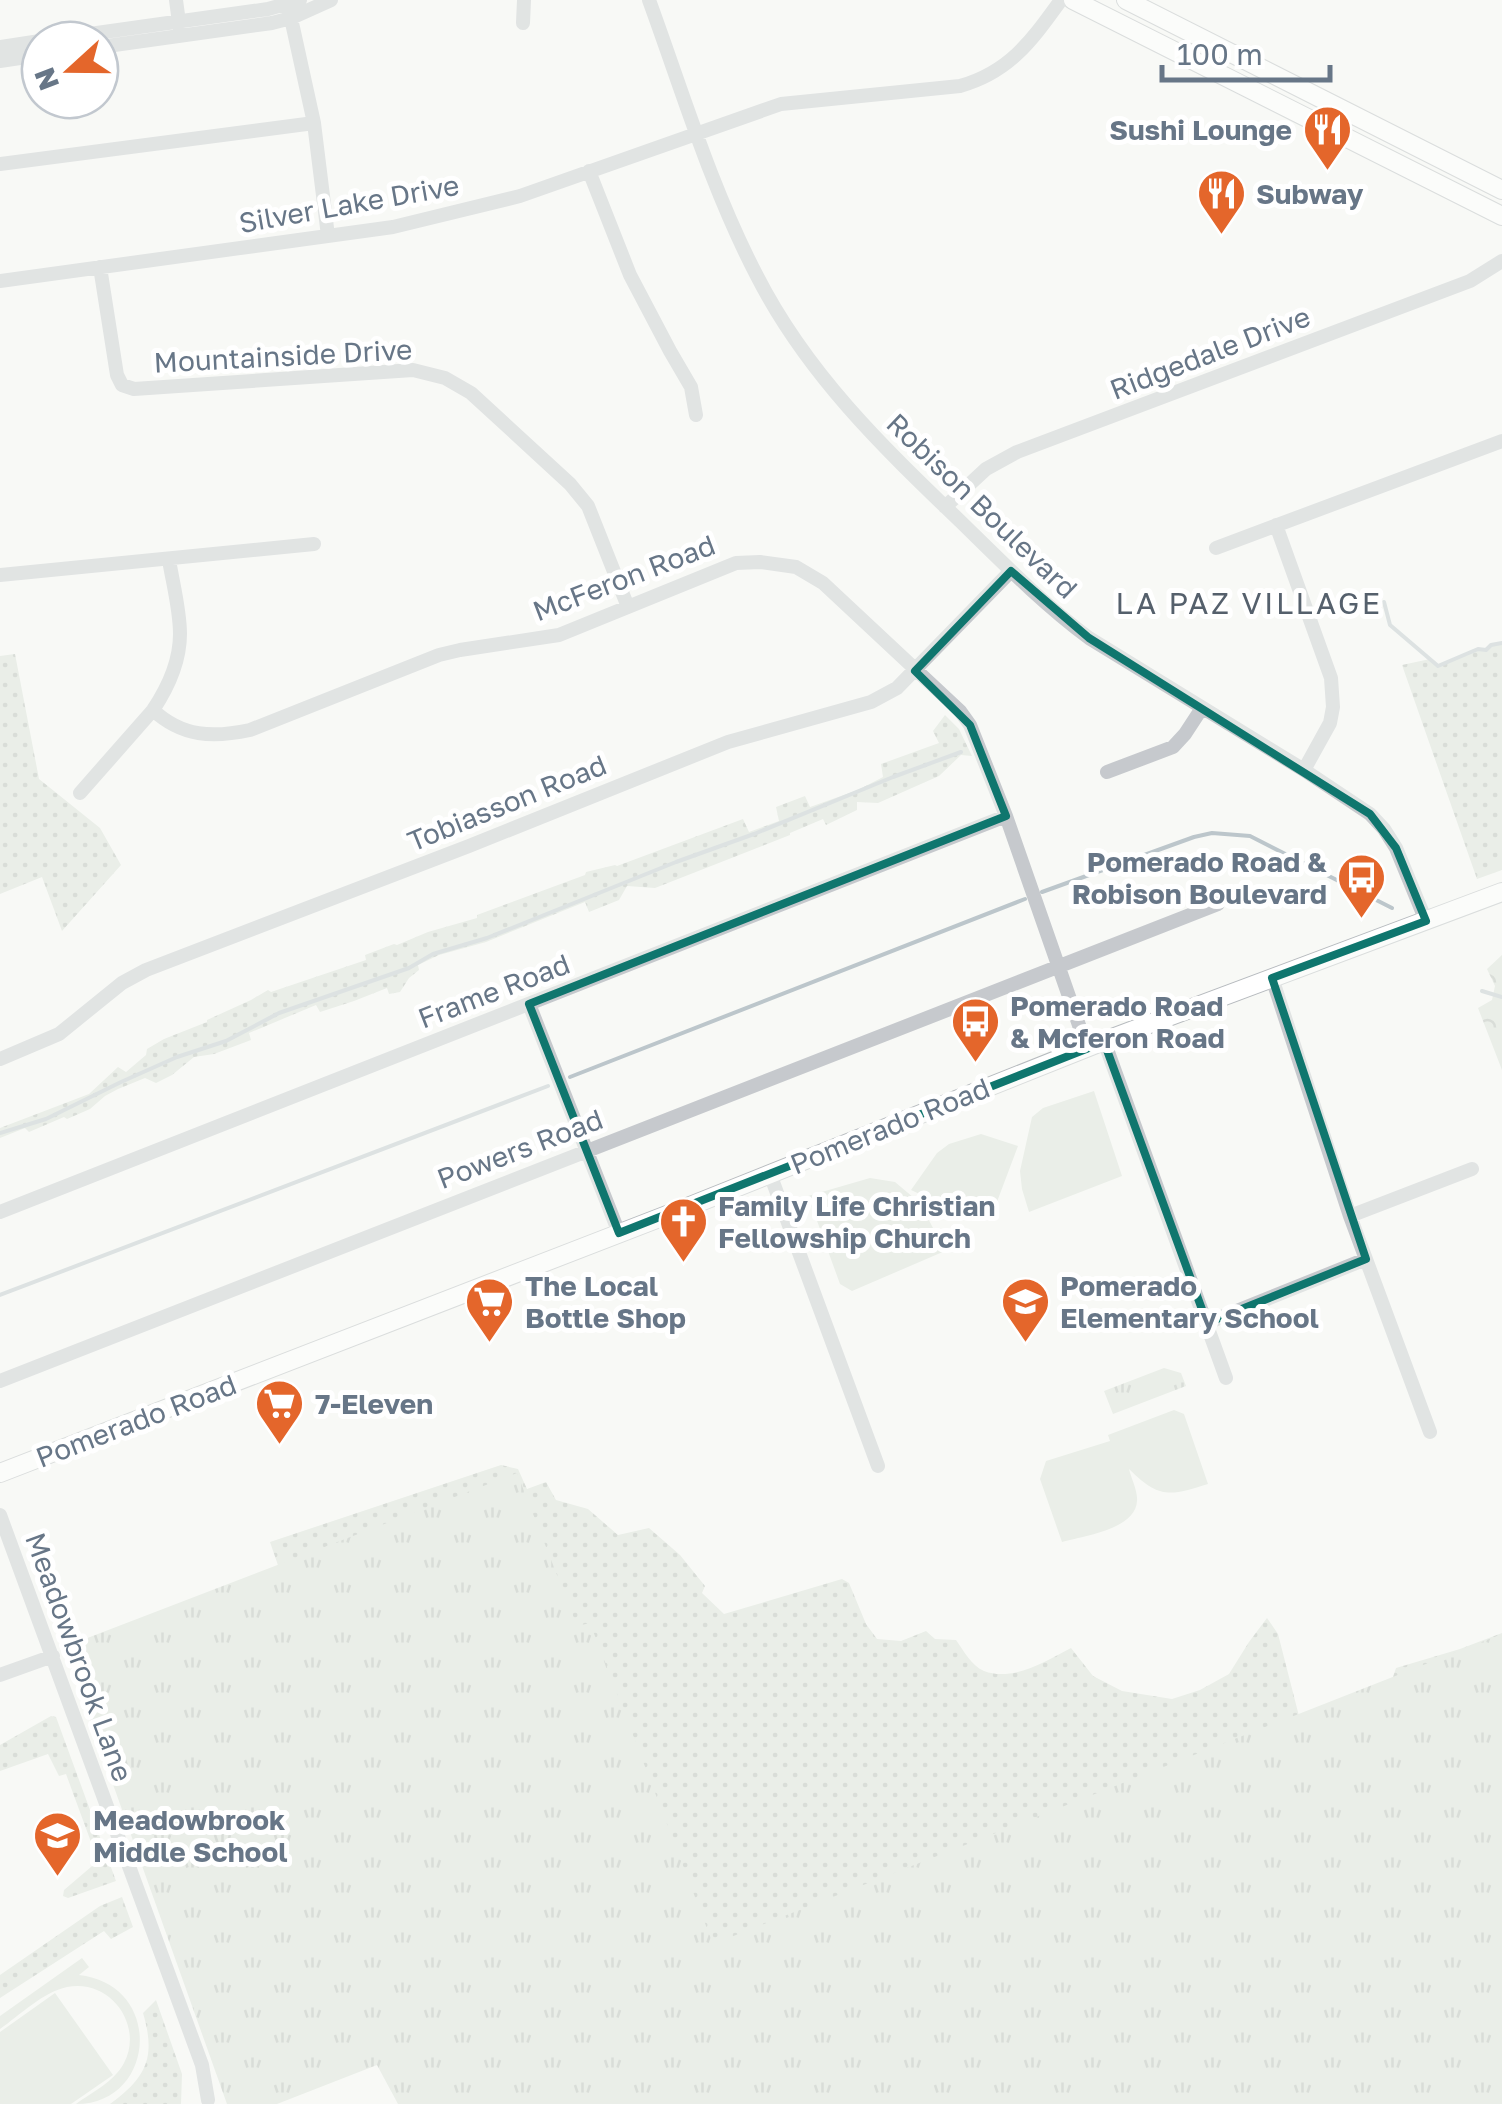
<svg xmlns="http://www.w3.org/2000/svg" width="1502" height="2104" viewBox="0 0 1502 2104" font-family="'Golos Text',sans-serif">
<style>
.grass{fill:url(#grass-dots)}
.forest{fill:url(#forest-crowns)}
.park{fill:url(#park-tufts)}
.pitch{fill:#d9e0d7}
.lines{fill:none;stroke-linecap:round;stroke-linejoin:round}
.stream{stroke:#bcc6cb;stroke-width:4}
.major-casing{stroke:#b7bbbf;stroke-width:20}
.minor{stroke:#c6c9cd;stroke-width:14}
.major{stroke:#fff;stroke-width:18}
.marked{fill:none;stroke:#0f766e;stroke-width:8;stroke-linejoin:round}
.labels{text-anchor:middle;stroke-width:10;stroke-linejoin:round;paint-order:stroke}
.poi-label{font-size:28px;font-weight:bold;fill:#677687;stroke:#fff;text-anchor:start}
.street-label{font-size:28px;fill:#677687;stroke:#fff}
.neighbourhood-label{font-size:30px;letter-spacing:2.5px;fill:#55606c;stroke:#fff}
</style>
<defs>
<pattern id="grass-dots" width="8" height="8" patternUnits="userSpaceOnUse" patternTransform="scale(2.5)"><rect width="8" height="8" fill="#d9e0d7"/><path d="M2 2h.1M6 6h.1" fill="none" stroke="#b4bab4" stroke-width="1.8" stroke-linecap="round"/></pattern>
<pattern id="forest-crowns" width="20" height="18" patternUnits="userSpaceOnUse" patternTransform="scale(2.5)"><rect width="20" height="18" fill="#d9e0d7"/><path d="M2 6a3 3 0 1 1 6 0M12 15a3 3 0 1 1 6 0" fill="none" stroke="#b4bab4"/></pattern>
<pattern id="park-tufts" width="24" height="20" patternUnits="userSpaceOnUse" patternTransform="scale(2.5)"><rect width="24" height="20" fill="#d9e0d7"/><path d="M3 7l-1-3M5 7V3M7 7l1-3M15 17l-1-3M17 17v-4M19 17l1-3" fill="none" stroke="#b4bab4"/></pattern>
</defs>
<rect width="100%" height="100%" fill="#f8f9f6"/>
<path class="grass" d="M1502,643V870L1477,879L1402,665L1430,659L1438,666L1478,649L1486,650L1491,645Z
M15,654L39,779L100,828L121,865L62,931L42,877L0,894V656Z
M945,715L959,729L972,756L961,755L939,776L878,803L857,802V810L826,825L823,819L790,833V835L655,888L627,886L619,900L589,912L585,902L486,942L439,955L418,965L419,970L409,978L400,992L389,994L387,988L354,1001L320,1012L316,1005L249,1033L251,1040L214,1054L194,1057L172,1075L156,1083L145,1078L118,1089L105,1096L90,1109L67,1119L64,1117L29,1132L25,1128L0,1138V1128L89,1094L118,1067L126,1072L146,1055L147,1049L164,1039L207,1022V1020L251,1000L268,990L271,992L366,960L365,955L394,944L397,945L428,932L477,918V915L585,875L586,872L615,865L617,866L743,819L749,832L779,821L776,807L805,796L810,807L858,790L883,777L881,764L939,743L933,731Z
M501,1465L518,1469L527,1489L546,1482L556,1500L588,1509L618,1535L649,1528L680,1555L705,1586L702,1593L724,1614L842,1579L849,1583L866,1624L877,1639L901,1641L926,1631L935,1639L956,1640C963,1650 972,1666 984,1671C1013,1682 1046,1661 1071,1648L1093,1676L1122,1691L1172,1699L1200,1690L1229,1674L1249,1642L1267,1618L1278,1634L1300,1720L1387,1695L1396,1668L1460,1649L1502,1633V2104H626L328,1711L270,1542Z
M51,1716L56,1717L116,1881L68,1898L63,1896L64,1890L98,1861L66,1774L59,1776L48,1754L0,1771V1745Z
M122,1897L133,1927L111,1939L104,1931L0,1998V1975L100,1906Z
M156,2000L182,2074L181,2104H110C147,2077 156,2057 143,2013Z"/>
<path class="forest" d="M1502,955V1070L1478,1008L1492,1000L1495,986L1487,969Z"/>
<path class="park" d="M1164,1368L1181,1373L1186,1386L1113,1414L1104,1391Z
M517,1473L577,1626L590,1623L713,1944L1502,1634V2104H398L377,2065L277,2104H227L64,1647Z"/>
<path class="pitch" d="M1094,1091L1122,1176L1029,1212L1022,1189L1020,1171L1032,1117L1043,1108Z
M981,1134L1018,1146L992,1215L977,1221L911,1190L937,1153L949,1144Z
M870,1178L895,1182L920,1203L945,1251L852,1291L840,1284L808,1196Z
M1174,1410L1184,1414L1208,1484C1170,1496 1159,1499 1129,1469C1131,1478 1138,1491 1137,1501C1136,1529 1084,1536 1062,1542L1040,1479L1046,1461L1110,1441L1108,1435Z
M82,1958L89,1967L79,1975C165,1985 156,2104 76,2104C92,2092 114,2082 124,2063C144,2025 110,1978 67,1987C43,1992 20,2015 0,2029V2016Z
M55,1993L113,2075L71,2104H0V2032Z"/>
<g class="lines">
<path class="stream" d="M1384,602L1390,625L1438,666L1478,649L1486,650L1491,645L1502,643
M1042,892L1194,837L1212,833L1250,836L1392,908
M1482,991L1502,997
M570,1077L1025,899
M0,1133L46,1119L121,1082L177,1057L226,1041L279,1013L409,968L433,954L487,938L676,862L754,834L893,777L961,752
M0,1295L548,1086"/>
<defs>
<path id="major" d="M1073,0L1502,216
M1126,0L1502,190
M0,1473L685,1208L1104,1041L1502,892"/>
</defs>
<use href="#major" class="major-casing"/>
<path class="minor" d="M176,0L180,30
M287,0L314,123L328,236
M649,0C683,93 711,188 757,276C807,374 882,446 960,521C1002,562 1042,603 1089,638L1304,770L1370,814L1384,829L1396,848L1426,921
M523,23L524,0
M47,40L268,9L300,0
M0,47L40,41
M100,47L272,23L291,18L331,0
M0,61L40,55
M0,164L314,123
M589,171L630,275L670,351L691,387L696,415
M100,267L117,375L122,385L134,389L413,370L445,378L471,393L570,484L588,506L628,607
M0,281L393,227L520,196L781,104L960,86C1010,72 1032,40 1061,0
M945,507L986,469L1017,452L1470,281L1502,261
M1276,525L1331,678L1333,707L1330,723L1304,770
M1216,548L1502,441
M0,575L314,544
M153,710C182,737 213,738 250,730L439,655L460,650L559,635L736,563L760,562L796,567L823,583L960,711L970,725L1006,816L1087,1048
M1107,772L1173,747L1185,734L1202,708
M80,793L153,710C167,689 180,661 180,634C180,610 173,584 169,560
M1272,978L1350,1216L1430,1432
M529,1004L619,1233
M1104,1041L1226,1378
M0,1059L59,1034L122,983L146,970L469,846L728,742L871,702L897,688L1011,571
M770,1174L878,1466
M0,1212L1006,816
M1350,1216L1472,1169
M1207,1323L1366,1259
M0,1381L1218,904
M0,1515L202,2065L208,2100
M0,1675L53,1656"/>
<use href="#major" class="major"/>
</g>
<path d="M0 0H1502V2104H0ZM1011,571L1089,638L1370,814L1396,848L1426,921L1272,978L1366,1259L1207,1323L1104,1042L619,1233L529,1004L1006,816L970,725L915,671Z" fill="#f8f9f6" fill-opacity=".55" fill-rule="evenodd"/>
<path class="marked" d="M1011,571L1089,638L1370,814L1396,848L1426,921L1272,978L1366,1259L1207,1323L1104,1042L619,1233L529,1004L1006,816L970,725L915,671Z"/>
<defs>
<symbol id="restaurant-pin" viewBox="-11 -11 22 30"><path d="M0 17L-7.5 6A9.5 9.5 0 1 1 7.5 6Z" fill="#e4662b" stroke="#fff"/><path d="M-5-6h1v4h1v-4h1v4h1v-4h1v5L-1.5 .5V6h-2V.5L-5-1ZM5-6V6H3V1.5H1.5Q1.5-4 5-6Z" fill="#fff"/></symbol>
<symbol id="bus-pin" viewBox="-11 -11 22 30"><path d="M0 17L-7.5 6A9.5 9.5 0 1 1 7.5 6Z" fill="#e4662b" stroke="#fff"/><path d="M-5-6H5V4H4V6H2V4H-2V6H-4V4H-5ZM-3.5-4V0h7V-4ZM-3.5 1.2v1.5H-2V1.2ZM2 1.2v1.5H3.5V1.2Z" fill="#fff"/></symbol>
<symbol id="church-pin" viewBox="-11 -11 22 30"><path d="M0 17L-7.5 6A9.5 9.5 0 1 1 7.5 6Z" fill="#e4662b" stroke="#fff"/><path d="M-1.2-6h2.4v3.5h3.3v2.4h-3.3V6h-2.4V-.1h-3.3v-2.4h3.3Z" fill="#fff"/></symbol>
<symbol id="supermarket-pin" viewBox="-11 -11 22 30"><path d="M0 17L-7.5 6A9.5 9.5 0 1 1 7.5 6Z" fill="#e4662b" stroke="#fff"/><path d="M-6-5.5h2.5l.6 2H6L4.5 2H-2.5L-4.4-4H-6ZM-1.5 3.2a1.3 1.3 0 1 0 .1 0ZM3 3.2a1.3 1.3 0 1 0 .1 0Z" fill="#fff"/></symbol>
<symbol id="school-pin" viewBox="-11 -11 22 30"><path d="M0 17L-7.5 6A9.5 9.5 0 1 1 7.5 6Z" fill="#e4662b" stroke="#fff"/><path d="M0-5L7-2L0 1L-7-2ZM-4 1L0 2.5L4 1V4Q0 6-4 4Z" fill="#fff"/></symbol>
</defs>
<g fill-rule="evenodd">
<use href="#restaurant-pin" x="1300" y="102" width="55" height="75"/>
<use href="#restaurant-pin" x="1194" y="166" width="55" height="75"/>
<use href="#bus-pin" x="1334" y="850" width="55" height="75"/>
<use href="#bus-pin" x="948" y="994" width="55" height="75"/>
<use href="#church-pin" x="656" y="1194" width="55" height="75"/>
<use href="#supermarket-pin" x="462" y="1274" width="55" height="75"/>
<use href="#school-pin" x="998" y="1274" width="55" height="75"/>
<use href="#supermarket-pin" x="252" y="1376" width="55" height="75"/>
<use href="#school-pin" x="30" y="1808" width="55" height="75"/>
</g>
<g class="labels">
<g class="poi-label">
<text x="1292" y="140" text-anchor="end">Sushi Lounge</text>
<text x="1256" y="204">Subway</text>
<text x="1327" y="872" text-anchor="end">Pomerado Road &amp;<tspan x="1327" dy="32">Robison Boulevard</tspan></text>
<text x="1010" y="1016">Pomerado Road<tspan x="1010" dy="32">&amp; Mcferon Road</tspan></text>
<text x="718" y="1216">Family Life Christian<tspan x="718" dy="32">Fellowship Church</tspan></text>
<text x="525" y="1296">The Local<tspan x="525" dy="32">Bottle Shop</tspan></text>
<text x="1060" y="1296">Pomerado<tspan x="1060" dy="32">Elementary School</tspan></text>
<text x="315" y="1414">7-Eleven</text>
<text x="93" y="1830">Meadowbrook<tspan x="93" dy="32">Middle School</tspan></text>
</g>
<g class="street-label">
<text transform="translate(349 204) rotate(-10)" y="10">Silver Lake Drive</text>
<text transform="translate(1210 353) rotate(-21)" y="10">Ridgedale Drive</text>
<text transform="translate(283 356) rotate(-3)" y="10">Mountainside Drive</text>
<text transform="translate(982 506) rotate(44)" y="10">Robison Boulevard</text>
<text transform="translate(624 578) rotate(-21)" y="10">McFeron Road</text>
<text transform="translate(507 803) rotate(-22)" y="10">Tobiasson Road</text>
<text transform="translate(494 991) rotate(-21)" y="10">Frame Road</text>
<text transform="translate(890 1126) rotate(-22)" y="10">Pomerado Road</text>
<text transform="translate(520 1149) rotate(-21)" y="10">Powers Road</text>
<text transform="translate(136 1421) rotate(-21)" y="10">Pomerado Road</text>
<text transform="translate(79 1657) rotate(70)" y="10">Meadowbrook Lane</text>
</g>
<g class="neighbourhood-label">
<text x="1249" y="614">LA PAZ VILLAGE</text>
</g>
</g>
<g transform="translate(70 70) rotate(249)"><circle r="48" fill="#ffffff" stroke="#c2c8cf" stroke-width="2.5"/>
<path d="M0-8L18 38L0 25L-18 38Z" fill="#e4662b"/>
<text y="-15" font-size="28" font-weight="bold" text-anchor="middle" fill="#677687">N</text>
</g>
<path d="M1162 65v15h168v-15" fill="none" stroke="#677687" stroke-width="5"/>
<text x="1177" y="65" font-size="30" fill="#677687" stroke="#ffffff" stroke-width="8" paint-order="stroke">100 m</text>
</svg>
